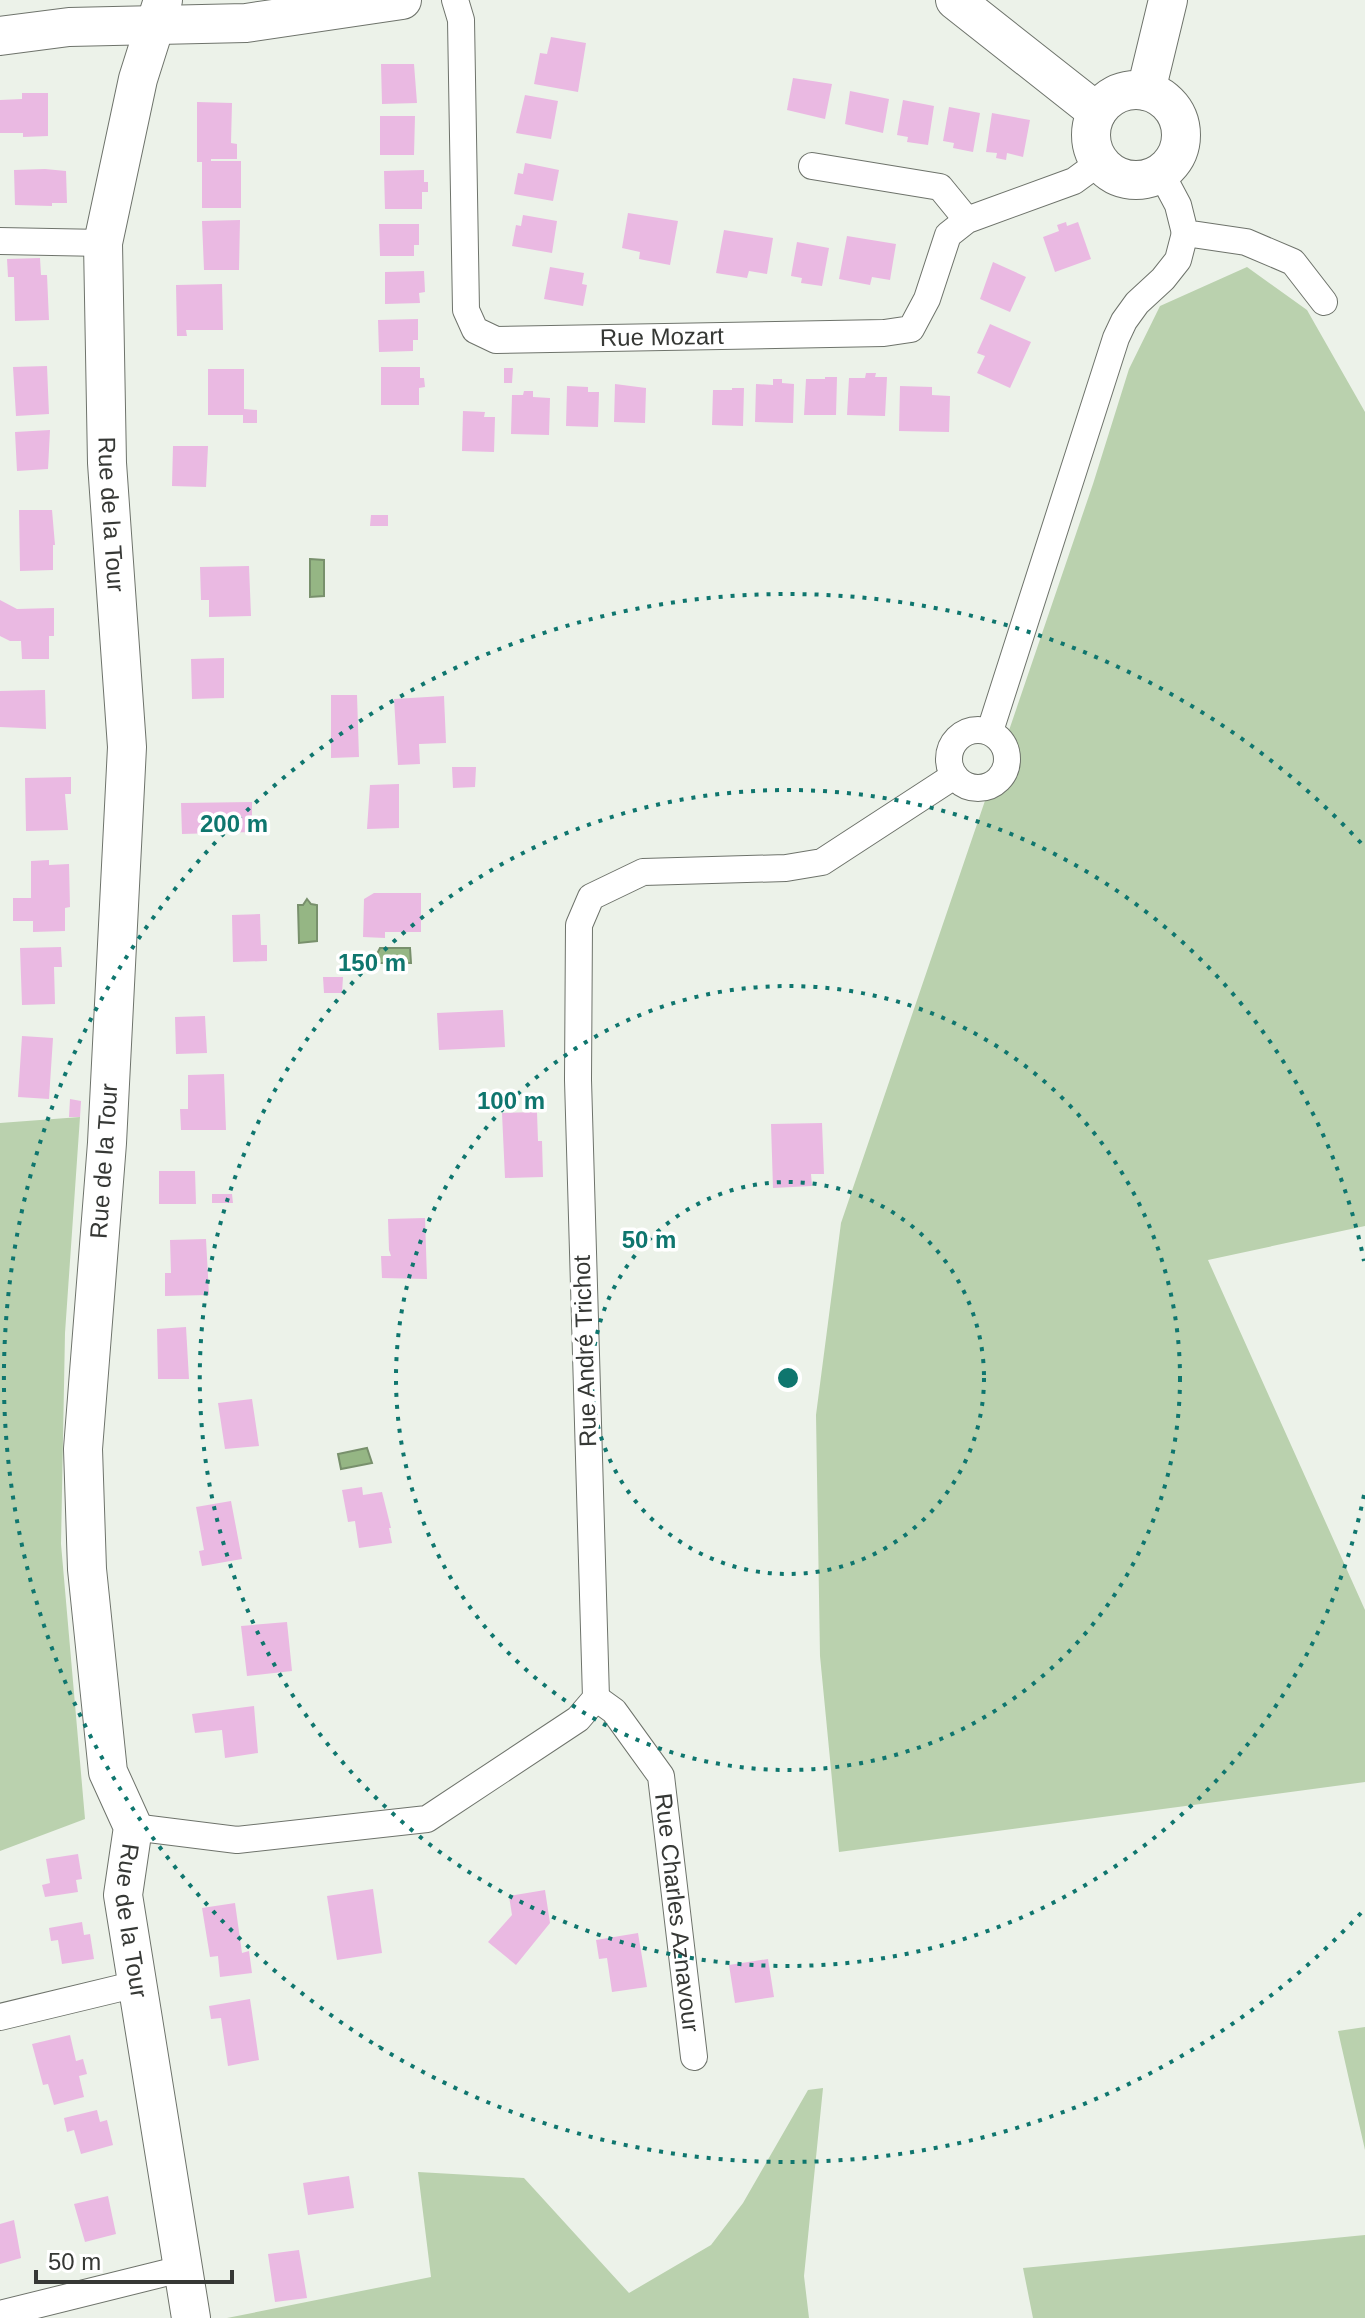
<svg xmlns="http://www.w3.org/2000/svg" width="1365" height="2318" viewBox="0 0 1365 2318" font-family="Arial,sans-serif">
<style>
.green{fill:#bad1ae}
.water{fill:#95b684;stroke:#78906c;stroke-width:2}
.building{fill:#eab9e2}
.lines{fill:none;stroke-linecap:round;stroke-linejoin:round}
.street-casing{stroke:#6e736b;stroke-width:28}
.secondary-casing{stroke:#6e736b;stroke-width:40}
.street{stroke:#fff;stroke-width:26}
.secondary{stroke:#fff;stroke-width:38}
.ring{fill:none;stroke:#0f766e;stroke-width:4;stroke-dasharray:4 8}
.labels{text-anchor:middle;stroke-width:7;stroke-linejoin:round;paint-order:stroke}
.street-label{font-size:24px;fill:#363835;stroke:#fff}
.centre{fill:#0f766e;stroke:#fff;stroke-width:4}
.ring-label{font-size:24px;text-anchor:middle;font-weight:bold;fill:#0f766e;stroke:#fff;stroke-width:7;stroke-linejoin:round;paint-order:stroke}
</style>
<rect width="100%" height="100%" fill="#ecf2e9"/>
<path class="green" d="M1247,267L1307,310L1365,412V1226L1208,1260L1365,1610V1782L839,1852L820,1656L816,1415L841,1223L1093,484L1129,369L1160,306Z
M80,1117L65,1333L61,1544L85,1819L0,1851V1123Z
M1365,2027V2150L1338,2031Z
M823,2088L804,2276L809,2318H227L431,2277L418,2172L524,2178L629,2293L711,2245L743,2203L808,2090Z
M1365,2235V2318H1033L1023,2268Z"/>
<path class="water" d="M310,559L324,560V596L310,597Z
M307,899L311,904L317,905V941L299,943L298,905H303Z
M380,948H410L411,963H380L376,956Z
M367,1448L372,1463L341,1469L338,1454Z"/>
<path class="building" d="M551,37L586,43L578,92L534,84L540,53L547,54Z
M381,64H414L417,103L382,104Z
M793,78L832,84L825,119L787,110Z
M850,91L889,99L883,133L845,124Z
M22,93H48V136L23,137V133H0V100L22,99Z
M525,95L558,101L551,139L516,133Z
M903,100L934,106L928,145L907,142L908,137L897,135Z
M197,102L232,103L231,143L237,144V159H211V161H241V208H202V162H197Z
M949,107L980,113L973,152L953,148L954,143L943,141Z
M992,113L1030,120L1023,157L1007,153L1006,160L996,158L997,153L986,152Z
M380,116H415L414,155H380Z
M525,163L559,170L553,201L514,194L518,173L523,174Z
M45,169L66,171L67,203H52V206L15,205L14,170Z
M424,170V182H428V192H422V209H385L384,171Z
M628,213L678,221L670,265L639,259L640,252L622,248Z
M523,215L557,221L552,253L512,246L516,225L521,226Z
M240,220L239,270H204L202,221Z
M1066,222L1067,226L1078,222L1091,259L1055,272L1043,237L1059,231L1057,225Z
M379,224H419V245H414V256H380Z
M724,230L773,238L767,274L749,271L747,278L716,273Z
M847,236L896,244L890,280L872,277L870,285L839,279Z
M797,242L829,248L822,286L801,283L802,278L791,276Z
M40,258L41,275H47L49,320L15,321L14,277H8L7,259Z
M993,262L1026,277L1010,312L980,299Z
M550,267L584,273L582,284L587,285L583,306L544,299Z
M424,271L425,292L419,293L420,303L385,304V272Z
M222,284L223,330H186L187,336H177L176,285Z
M418,319V340H413V351L379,352L378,320Z
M990,324L1031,342L1010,388L977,373L985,356L977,353Z
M47,366L49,414L16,416L13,367Z
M381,367H420V378H424L425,387L419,388V405H381Z
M504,368H513L512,383H504Z
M208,369H244V409L257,410V423H243V415H208Z
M866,373H876L875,377H887L885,416L847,415L849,378H865Z
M825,377H837L836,415H804L806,379H825Z
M773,379H782V383L794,384L793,423L755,422L756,384L773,385Z
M615,384L646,388L645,423L614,422Z
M567,386L588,387V392H599L598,427L566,426Z
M900,386L932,387V395L950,396L949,432L899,431Z
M732,388H744L743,426L712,425L713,390H732Z
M524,391H533V397L550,398L549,435L511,434L512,395H523Z
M463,411L485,412L484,417H495L494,452L462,451Z
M50,430L48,469L17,471L15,432Z
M173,446H208L206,487L172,486Z
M19,510H52L55,545H53V570L20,571Z
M371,515H388V526H370Z
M249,566L251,616L209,617V600H201L200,567Z
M0,600L17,609L54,608V636H49V659H22L21,641H10L0,636Z
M224,658V698L192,699L191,659Z
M45,690L46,729L0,727V691Z
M331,695H357L359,757L331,758Z
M444,696L446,743L419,744L420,764L398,765L394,699Z
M452,767H476L475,787L453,788Z
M71,777V794H65L68,830L26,831L25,778Z
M399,784V828L367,829L370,785Z
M252,802V832L182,834L181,803Z
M49,860V865L69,864L70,907L65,908V931L33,932V921H13V898H31V861Z
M374,893H421V932H385V938L363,937L364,899Z
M260,914L261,945H267V961L233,962L232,915Z
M61,947L62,967H54L55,1004L22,1005L20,948Z
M323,977H343L342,993H324Z
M503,1010L505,1047L439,1050L437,1013Z
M205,1016L207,1053L176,1054L175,1017Z
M22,1036L53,1038L49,1099L18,1097Z
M224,1074L226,1130H181L180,1109H188V1075Z
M70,1099L81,1101L80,1117H69Z
M537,1112L538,1141H542L543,1177L505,1178L502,1113Z
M822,1123L824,1174H811L812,1186L773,1188L771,1124Z
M159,1171H195L196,1204H159Z
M212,1194H232L233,1203H212Z
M425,1218L427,1279L382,1278L381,1256H391L389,1250L388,1219Z
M206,1239L209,1295L165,1296V1273H171L170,1240Z
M186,1327L189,1379H158L157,1329Z
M252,1399L259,1446L225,1449L218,1403Z
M362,1487L363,1495L382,1492L391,1528H389L392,1543L359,1548L355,1521L348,1522L342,1490Z
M231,1501L242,1559L202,1566L199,1551L204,1550L196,1507Z
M287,1622L292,1671L247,1676L241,1626Z
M254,1706L258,1753L225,1758L222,1730L195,1733L192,1714Z
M78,1854L82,1879L76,1880L78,1892L45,1897L42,1885L50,1883L46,1859Z
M373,1889L382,1953L337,1960L327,1896Z
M545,1890L550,1923L516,1965L488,1942L512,1915L509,1896Z
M235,1903L242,1953L249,1951L252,1973L220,1977L218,1956L210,1957L202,1908Z
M82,1922L84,1935L90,1934L94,1959L62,1964L58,1940L51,1941L49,1928Z
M638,1933L647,1987L612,1992L607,1958L599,1959L596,1940Z
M768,1959L774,1997L735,2003L729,1965Z
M250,1999L259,2060L228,2066L221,2018L211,2019L209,2006Z
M70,2035L76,2061L83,2059L87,2074L79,2076L84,2097L54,2105L48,2084L43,2085L32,2044Z
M97,2110L100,2122L107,2120L113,2145L81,2154L74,2130L67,2132L64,2118Z
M349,2176L354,2208L308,2215L303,2183Z
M108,2196L116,2234L85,2242L74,2204Z
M14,2220L21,2258L0,2264V2224Z
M299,2250L307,2298L275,2302L268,2254Z"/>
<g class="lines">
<defs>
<g id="street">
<path id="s1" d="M455,0L461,20L466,310L475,330L496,340L884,333L911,329L927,299L948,235L967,220L1074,181L1100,162"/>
<path d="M812,166L940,187L967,220"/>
<path d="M1161,173L1178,205L1185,233L1246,242L1293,262L1324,302"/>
<path d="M0,241L103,243"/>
<circle cx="978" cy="759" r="29"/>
<path d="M990,731L1116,338L1124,321L1137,303L1163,279L1178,260L1185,233"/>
<path id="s2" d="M596,1698L614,1711L661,1776L694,2057"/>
<path d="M133,1827L237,1840L427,1819L578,1719L596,1698L578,1080L579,925L591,897L643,872L786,868L822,862L954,776"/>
<path d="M0,2017L137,1984"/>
<path d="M0,2314L185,2268"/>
</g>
<g id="secondary">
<path id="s3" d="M163,0L138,79L103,243L107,463L127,747L107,1143L83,1449L87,1569L108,1772L133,1827L123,1895L191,2318"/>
<path d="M955,0L1097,112"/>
<path d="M0,36L69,27L246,23L402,0"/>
<circle cx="1136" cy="135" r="45"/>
<path d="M1146,91L1168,0"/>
</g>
</defs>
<use href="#street" class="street-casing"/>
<use href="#secondary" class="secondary-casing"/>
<use href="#street" class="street"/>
<use href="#secondary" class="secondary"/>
</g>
<g class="ring">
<circle cx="788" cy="1378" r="196"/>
<circle cx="788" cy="1378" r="392"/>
<path d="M1364 1495A588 588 0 1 1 1364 1261"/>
<path d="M1361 1913A784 784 0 1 1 1361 843"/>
</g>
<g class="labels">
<g class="street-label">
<text dy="8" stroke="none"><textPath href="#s1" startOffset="522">Rue Mozart</textPath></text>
<text dy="8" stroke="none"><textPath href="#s3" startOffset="522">Rue de la Tour</textPath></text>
<text transform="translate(104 1161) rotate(-86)" y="8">Rue de la Tour</text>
<text transform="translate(585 1351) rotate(-92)" y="8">Rue André Trichot</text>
<text dy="8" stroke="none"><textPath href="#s2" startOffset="240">Rue Charles Aznavour</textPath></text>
<text dy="8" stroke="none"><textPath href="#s3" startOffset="1938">Rue de la Tour</textPath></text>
</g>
</g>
<circle cx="788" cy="1378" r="12" class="centre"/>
<g class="ring-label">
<text x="234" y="832">200 m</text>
<text x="372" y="971">150 m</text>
<text x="511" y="1109">100 m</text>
<text x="649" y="1248">50 m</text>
</g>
<path d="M36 2270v12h196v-12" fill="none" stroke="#363835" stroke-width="4"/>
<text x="48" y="2270" font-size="24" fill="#363835" stroke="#ffffff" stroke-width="6" paint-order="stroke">50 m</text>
</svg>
